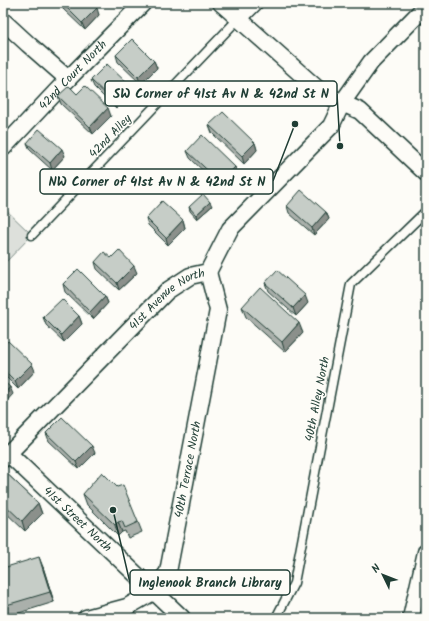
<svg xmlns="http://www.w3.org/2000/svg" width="429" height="621" viewBox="0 0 429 621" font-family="Kalam,sans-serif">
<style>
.green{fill:#dde0db;stroke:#7e8e88}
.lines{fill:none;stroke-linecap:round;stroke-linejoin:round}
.service-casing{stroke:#1f3d34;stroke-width:11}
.minor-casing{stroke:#1f3d34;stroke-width:19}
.service{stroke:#fdfcf7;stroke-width:8}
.minor{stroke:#fdfcf7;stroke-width:16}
.wall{fill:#aab0ab;stroke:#1f3d34}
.shaded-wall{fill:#8b908b;stroke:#1f3d34}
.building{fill:#c6cdc7;stroke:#1f3d34}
.labels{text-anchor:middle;stroke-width:3.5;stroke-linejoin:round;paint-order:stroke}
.street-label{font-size:12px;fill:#1f3d34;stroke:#fdfcf7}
.leader{fill:none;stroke:#1f3d34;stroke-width:1.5}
.callout-dot{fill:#1f3d34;stroke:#fdfcf7;stroke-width:1.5}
.callout{fill:#fdfcf7;stroke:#1f3d34;stroke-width:1.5}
.callout-label{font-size:13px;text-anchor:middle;font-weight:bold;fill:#1f3d34}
</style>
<rect width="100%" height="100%" fill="#fdfcf7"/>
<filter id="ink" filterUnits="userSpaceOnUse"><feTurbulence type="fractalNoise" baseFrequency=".025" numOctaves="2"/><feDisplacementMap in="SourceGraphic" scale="8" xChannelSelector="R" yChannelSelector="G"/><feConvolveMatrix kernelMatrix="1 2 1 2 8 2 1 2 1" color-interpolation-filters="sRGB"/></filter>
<g filter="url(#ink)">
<path class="green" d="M3,207L32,235L3,265Z"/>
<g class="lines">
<defs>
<path id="service" d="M32,235L239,18
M276,618L294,583L351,284L426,211"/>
<g id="minor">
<path d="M221,3L320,91L342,103L360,111L426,173"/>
<path d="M239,18L254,3"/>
<path d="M3,21L28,44L68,79"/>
<path id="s1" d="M3,148L68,79L143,3"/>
<path id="s2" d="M8,453L182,618"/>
<path id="s3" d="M3,459L167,291L190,276L208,272L230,229L331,126L342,103L371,62L426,6"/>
<path id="s4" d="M86,618L127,607L153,592L168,572L218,310L208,272"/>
<path d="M411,618L426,552"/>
</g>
</defs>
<use href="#service" class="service-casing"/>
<use href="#minor" class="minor-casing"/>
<use href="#service" class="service"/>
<use href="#minor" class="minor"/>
</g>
<path class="wall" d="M61,3H92L99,15L85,30L63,9Z
M116,55L154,61L157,68L141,84L118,62Z
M91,80L131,93L116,109L94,87Z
M77,94L111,116L93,134L61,104L58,96Z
M209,125L255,143L257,150L244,164L212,133Z
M27,143L65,156L52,170L30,150Z
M187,151L235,167L238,174L223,190L190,158Z
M212,206L197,219L190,211L189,207Z
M287,206L326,212L329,219L314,235L289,213Z
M146,218L183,220L185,228L168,245L148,225Z
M111,258L137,273L119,290L97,269L95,262Z
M265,283L308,303L296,316L268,291Z
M63,284L105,296L108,303L93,319L65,292Z
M242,307L303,333L285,352L246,317Z
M79,316L82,324L64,342L46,325L43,317Z
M3,346L35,371L18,389L3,374Z
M46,433L95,453L79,469L49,441Z
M3,470L38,503L42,514L25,531L3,510Z
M83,494L138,522L142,532L128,538L125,531L122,532L118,536L87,505Z
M43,567L54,602L3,618V568Z"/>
<path class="shaded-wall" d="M97,8L99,15L85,30L82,23Z
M154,61L157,68L141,84L138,77Z
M129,85L131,93L116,109L113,101Z
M108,108L111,116L93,134L90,127Z
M255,143L257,150L244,164L242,156Z
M62,149L65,156L52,170L50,163Z
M235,167L238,174L223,190L220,182Z
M210,202L212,206L197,219L196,215Z
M326,212L329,219L314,235L312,228Z
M183,220L185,228L168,245L166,238Z
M134,266L137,273L119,290L117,283Z
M305,295L308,303L296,316L293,308Z
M105,296L108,303L93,319L90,312Z
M79,316L82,324L64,342L61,335Z
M299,323L303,333L285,352L282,342Z
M32,364L35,371L18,389L15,381Z
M10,387L13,394L3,405V395Z
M92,446L95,453L79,469L76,462Z
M38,503L42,514L25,531L22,521Z
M118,522L122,532L118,536L115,525Z
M39,557L43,567L54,602L50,592Z"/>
<path class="building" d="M62,3H92L97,8L82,23Z
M132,39L154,61L138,77L116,55Z
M107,64L129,85L113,101L91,80Z
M69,86L77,94L85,86L108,108L90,127L58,96Z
M223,112L255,143L242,156L209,125Z
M39,129L62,149L50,163L27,143Z
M202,135L235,167L220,182L187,151Z
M301,190L326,212L312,228L287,206Z
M203,194L210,202L196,215L189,207Z
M162,201L183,220L166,238L146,218Z
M119,250L134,266L117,283L95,262L104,252L111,258Z
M78,269L105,296L90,312L63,284Z
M277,270L305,295L293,308L265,283Z
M260,287L299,323L282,342L242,307Z
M62,299L79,316L61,335L43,317Z
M8,341L32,364L15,381L3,369V346Z
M3,381L10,387L3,395Z
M62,417L92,446L76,462L46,433Z
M3,470L38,503L22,521L3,503Z
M102,472L117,487L123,485L138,522L125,528L122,521L118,522L115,525L83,494Z
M39,557L50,592L3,606V568Z"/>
</g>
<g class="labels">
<g class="street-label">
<text dy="4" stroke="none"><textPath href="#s1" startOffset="101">42nd Court North</textPath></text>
<text transform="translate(110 136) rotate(-46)" y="4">42nd Alley</text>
<text dy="4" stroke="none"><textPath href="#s3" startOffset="230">41st Avenue North</textPath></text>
<text transform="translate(317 399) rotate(-79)" y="4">40th Alley North</text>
<text dy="4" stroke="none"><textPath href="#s4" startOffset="202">40th Terrace North</textPath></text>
<text dy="4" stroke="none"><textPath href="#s2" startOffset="96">41st Street North</textPath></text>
</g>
</g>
<path class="leader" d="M340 146L337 94M295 124L273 181M113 510L130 583"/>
<g class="callout-dot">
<circle cx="340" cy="146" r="4"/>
<circle cx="295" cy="124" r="4"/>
<circle cx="113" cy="510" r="4"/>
</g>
<g class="callout">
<rect x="105" y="81" width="232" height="25" rx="4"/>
<rect x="40" y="169" width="233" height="25" rx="4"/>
<rect x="130" y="570" width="160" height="25" rx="4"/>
</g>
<g class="callout-label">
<text x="221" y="98">SW Corner of 41st Av N &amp; 42nd St N</text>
<text x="157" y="186">NW Corner of 41st Av N &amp; 42nd St N</text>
<text x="210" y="587">Inglenook Branch Library</text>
</g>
<rect width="429" height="621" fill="none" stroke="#fdfcf7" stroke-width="16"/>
<rect x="8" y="8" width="413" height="605" fill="none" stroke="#1f3d34" stroke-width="1.5" filter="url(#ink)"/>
<g transform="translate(383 575) rotate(313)" stroke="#fdfcf7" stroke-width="3" paint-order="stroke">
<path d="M0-3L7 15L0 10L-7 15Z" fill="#1f3d34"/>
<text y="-6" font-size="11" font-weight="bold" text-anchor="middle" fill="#1f3d34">N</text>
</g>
</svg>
